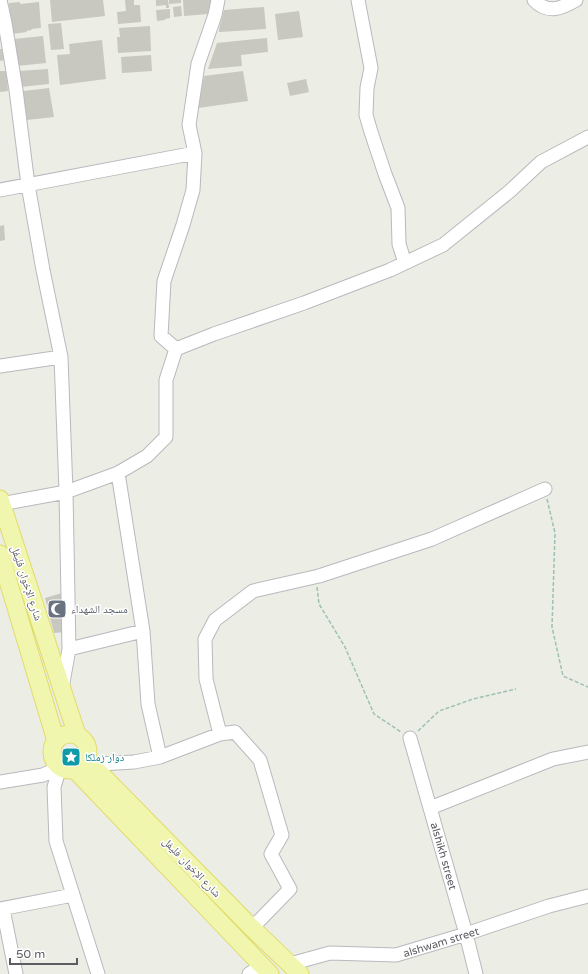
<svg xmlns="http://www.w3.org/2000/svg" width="588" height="974" viewBox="0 0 588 974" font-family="'Varela Round','Noto Naskh Arabic',sans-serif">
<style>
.building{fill:#c8c7c0}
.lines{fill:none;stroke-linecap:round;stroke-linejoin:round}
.minor-casing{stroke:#b9b9be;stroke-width:15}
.major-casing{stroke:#e1db68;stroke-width:19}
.path{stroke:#9cc2af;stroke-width:1.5;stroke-dasharray:4 2;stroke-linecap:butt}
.minor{stroke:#fff;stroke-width:13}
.major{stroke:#f1f6af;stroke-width:17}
.labels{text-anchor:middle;stroke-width:3;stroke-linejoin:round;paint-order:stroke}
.street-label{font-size:11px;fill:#5c5d62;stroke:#fff}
.worship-label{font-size:11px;fill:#5b616d;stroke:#fff;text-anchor:start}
.culture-label{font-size:11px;fill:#0d838f;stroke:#fff;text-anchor:start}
</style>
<rect width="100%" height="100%" fill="#ecede4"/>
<path class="building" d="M50,0H103L105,16L52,22Z
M125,0H134V5H140L141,22L118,24L117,12L126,11Z
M156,0H168L169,8H166V5L156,6Z
M169,0H181V3L169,4Z
M183,0H213L208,14L184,16Z
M20,2V4L39,2L41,28L31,29L32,30L26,31L27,32L12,34L9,3Z
M181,6L182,16L174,17L173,7Z
M264,7L266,29L219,32V29L224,10Z
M170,9V18L165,19V20L157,21L156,10Z
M299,11L303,37L278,40L275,14Z
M61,23L64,49L51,50L48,24Z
M150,26L151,51L118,53L117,37H120L119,28Z
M43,36L46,63L17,66L14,39Z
M267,38L268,52L241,55L242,66L208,69L217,43Z
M102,40L106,79L60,85L57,55L70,54L69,44Z
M0,49H2L4,60L0,61Z
M151,55L152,71L122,73L121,57Z
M48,69L49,84L21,87L19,71Z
M0,71H6L8,91L0,92Z
M243,71L248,101L198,108L204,76Z
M306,79L309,92L290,96L287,83Z
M49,88L54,117L27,120L23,91Z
M4,225L5,240L0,241V226Z
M62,593L64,632L54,633L45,598Z"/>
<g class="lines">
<defs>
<path id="minor" d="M0,0L5,23L16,90L28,185L43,270L61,357L66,492L118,473L147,456L166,437V380L176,349L214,334L304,303L390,270L443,245L510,191L541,162L588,137
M358,0L371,68L367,88L366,115L371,132L385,174L398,208L399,244L405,263
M534,0C548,15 562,8 576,0
M0,190L195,153
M176,349L161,336L164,281L183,225L193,190L195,153L189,125L198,64L215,15L218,0
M0,366L61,357
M118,473L143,631L148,704L160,757
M1,504L66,492L69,649L62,688
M69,649L143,631
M220,734L206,679L205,639L215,620L253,591L319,576L432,539L545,489
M410,738L466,934L476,974
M90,763L99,764L134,762L160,757L220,734L235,732L260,760L282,835L271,854L290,889L252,928
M60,767L54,787L56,841L98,974
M0,782L43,775L60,767
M430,808L553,759L588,752
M0,909L73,895
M3,909L16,974
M290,964L330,953L396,955L466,934L549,906L588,896
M249,974L261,966"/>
<path id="major" d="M0,499L77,735
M0,554L56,741
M52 752a18 18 0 1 1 36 0a18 18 0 1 1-36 0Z
M87,759L90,763L252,928L300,974
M74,769L270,974"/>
</defs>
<use href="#minor" class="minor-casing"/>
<use href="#major" class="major-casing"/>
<path class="path" d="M547,499L555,533L552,627L563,676L588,687
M317,587L319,604L345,647L374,714L401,732
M418,731L439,711L473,699L516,689"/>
<use href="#minor" class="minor"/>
<use href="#major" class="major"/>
</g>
<defs>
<symbol id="mosque-square" viewBox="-11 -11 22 22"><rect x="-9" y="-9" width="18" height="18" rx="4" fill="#6b7280" stroke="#fff"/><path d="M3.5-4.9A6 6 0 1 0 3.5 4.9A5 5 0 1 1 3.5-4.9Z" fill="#fff"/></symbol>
<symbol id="sight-square" viewBox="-11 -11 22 22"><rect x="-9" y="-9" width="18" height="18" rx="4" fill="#0f9aa8" stroke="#fff"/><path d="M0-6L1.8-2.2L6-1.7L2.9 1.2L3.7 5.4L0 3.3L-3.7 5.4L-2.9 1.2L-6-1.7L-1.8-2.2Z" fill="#fff"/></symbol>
</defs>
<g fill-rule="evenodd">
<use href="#mosque-square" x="46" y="598" width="22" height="22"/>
<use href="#sight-square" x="60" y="746" width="22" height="22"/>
</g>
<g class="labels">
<g class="street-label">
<text transform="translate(27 583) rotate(72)" y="4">شارع الإخوان فليفل</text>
<text transform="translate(444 856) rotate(74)" y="4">alshikh street</text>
<text transform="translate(192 867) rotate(46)" y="4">شارع الإخوان فليفل</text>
<text transform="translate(441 942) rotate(-17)" y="4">alshwam street</text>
</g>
<g class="worship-label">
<text x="71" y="613">مسجد الشهداء</text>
</g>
<g class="culture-label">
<text x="85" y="761">دوار زملكا</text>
</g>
</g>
<path d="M10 958v6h67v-6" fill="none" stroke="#5c5d62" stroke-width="2"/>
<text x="16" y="958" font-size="12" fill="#5c5d62" stroke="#ffffff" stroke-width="3" paint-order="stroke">50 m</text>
</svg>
